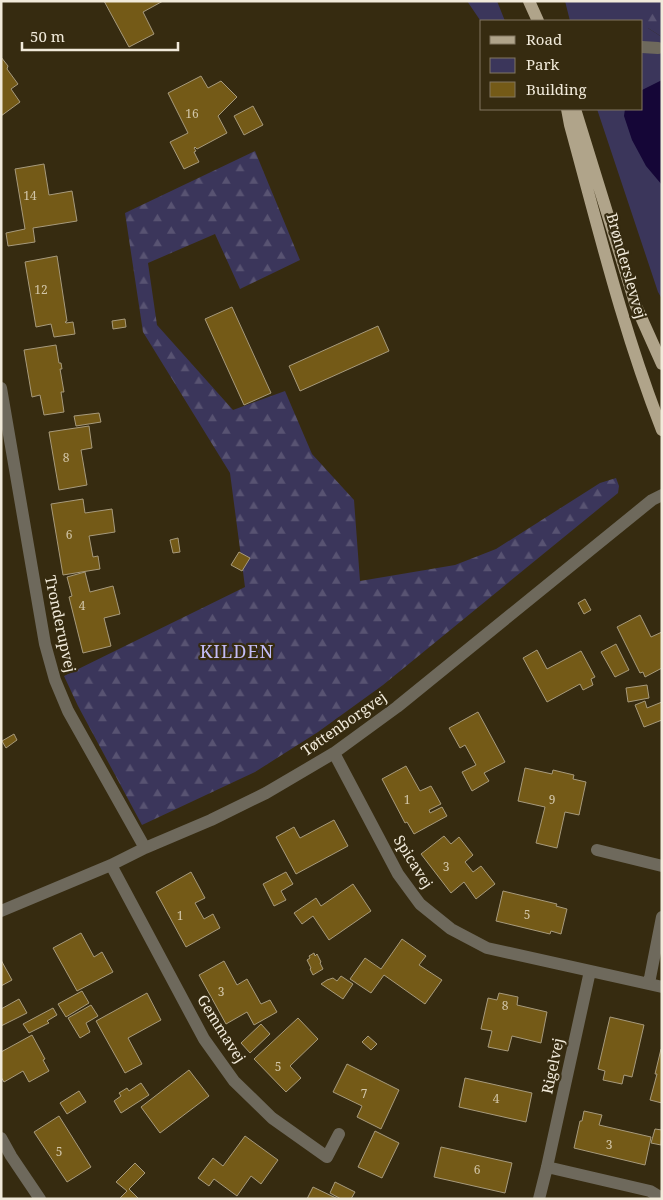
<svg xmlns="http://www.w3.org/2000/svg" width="663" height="1200" viewBox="0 0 663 1200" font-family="'Noto Serif',serif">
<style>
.green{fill:#3b365b}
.forest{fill:url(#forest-firs)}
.water{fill:#150637}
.building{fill:#745a17;stroke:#a79a7c}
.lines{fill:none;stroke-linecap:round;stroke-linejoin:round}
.minor{stroke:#6e695c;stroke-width:12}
.major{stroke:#b0a48a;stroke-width:12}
.labels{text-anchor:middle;stroke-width:4.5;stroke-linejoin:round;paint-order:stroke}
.number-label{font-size:12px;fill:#d2c6a9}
.street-label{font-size:15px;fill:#f1eada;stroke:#362b10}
.quarter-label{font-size:18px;letter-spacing:1px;fill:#c2bcf6;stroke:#362b10}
</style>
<defs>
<pattern id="forest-firs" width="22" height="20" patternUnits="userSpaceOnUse" patternTransform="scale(1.25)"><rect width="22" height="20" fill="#3b365b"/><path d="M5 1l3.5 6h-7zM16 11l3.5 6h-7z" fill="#585372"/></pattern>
</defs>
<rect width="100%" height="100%" fill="#362b10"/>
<path class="green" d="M467,1H497L505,21H482V23Z
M565,1H648V28L662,37V299L658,292L597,109H642V21H570Z"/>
<path class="forest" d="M648,1H662V37L648,28Z
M255,151L300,260L240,289L215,234L148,263L157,325L233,410L285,391L312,454L354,500L360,581L455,565L496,549L600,483L616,478L619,486L618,493L383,685L318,732L255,772L142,825L78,706L64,676L245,587L230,473L143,332L125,213Z"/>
<path class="water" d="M662,80V185L646,166L632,140L624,116L625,109H642V90Z"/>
<path class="building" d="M104,1H163L143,12L154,34L129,47Z
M1,57L8,66L7,69L18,84L11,89L20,102L1,116Z
M201,76L208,88L221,81L237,97L218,116L227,133L197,149L195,147L194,148L196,151L194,152L199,162L184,169L170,142L188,133L168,93Z
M253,106L263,125L244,135L234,116Z
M44,164L49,195L72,191L77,221L33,228L35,242L8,246L6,233L25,229L15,169Z
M57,256L67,321L65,322L66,323L73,322L75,334L54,337L51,324L36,327L25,262Z
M232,307L271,393L244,405L205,319Z
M125,319L126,327L113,329L112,321Z
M378,326L389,351L300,391L289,366Z
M56,345L59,363H61L62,369H60L64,392H61L64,412L44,415L40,395L32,397L24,350Z
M99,413L101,422L76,426L74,416Z
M89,426L92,448L81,450L87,485L59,490L49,432Z
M83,499L85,513L112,509L115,532L89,536L93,557L98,556L100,569L63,575L51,504Z
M178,538L180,552L173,553L170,540Z
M239,552L250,558L242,571L231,565Z
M85,572L90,592L113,586L120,614L104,618L111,646L83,653L69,597L72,596L67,577Z
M585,599L591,610L584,614L578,603Z
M640,615L651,637L662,632V668L645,677L643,672L640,673L617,627Z
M616,644L629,670L615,677L601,652Z
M537,650L547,669L581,651L595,677L591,679L593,685L583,690L580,684L547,702L523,658Z
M647,685L649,698L628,702L626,688Z
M645,701L647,708L662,702V720L644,727L635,705Z
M478,712L505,762L484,773L489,781L472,791L462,772L476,765L465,745L460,748L449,728Z
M14,734L17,740L6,748L2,741Z
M406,766L420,791L431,786L441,804L429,810L430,813L442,807L447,816L414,834L407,822L405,823L382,779Z
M525,768L552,774L553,770L574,775L573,779L586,782L579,815L565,812L557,848L536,843L545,807L518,801Z
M334,820L348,846L296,874L276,837L294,827L300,838Z
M444,836L451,844L459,837L473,855L465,862L473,872L481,866L495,884L476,899L464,882L451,893L421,854Z
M191,872L205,898L195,903L204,919L213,914L220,928L186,947L156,892Z
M286,872L293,884L281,891L286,900L274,906L263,884Z
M353,884L371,911L329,940L313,916L302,924L294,913L316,898L321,906Z
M503,891L557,904L556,906L567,909L561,934L551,931L550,934L496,921Z
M81,933L94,957L102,952L113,972L77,991L53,948Z
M402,939L426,956L419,965L442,980L425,1004L384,975L371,993L350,979L365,958L381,969Z
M314,953L315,956L317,954L321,962L320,963L323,969L313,975L310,969L311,968L307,960L310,958L309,956Z
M1,960L12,980L1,986Z
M224,961L237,985L247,979L261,1004L270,1000L277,1012L254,1025L247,1012L226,1024L199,975Z
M341,976L353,984L343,999L321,984L327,980L333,978L337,981Z
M82,991L89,1003L66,1017L58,1004Z
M147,993L161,1020L128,1038L142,1064L125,1073L96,1021Z
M499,993L518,997L517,1005L547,1012L541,1043L512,1036L508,1051L488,1047L492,1031L481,1029L488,998L497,1000Z
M19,999L27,1013L1,1026V1009Z
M91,1005L98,1016L86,1023L90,1032L80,1038L68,1018Z
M53,1008L57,1015L47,1021L49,1023L29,1033L23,1024Z
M610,1017L644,1025L632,1077L624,1075L622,1084L603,1080L605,1071L598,1069Z
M298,1018L318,1039L290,1066L301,1078L286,1092L254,1059Z
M261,1024L270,1034L250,1053L241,1043Z
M32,1035L45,1059L43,1060L49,1071L29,1082L23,1071L4,1082L1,1077V1052Z
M368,1036L377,1044L371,1050L362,1042Z
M661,1049H662V1103L650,1100L657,1074H655Z
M347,1064L399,1090L381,1129L357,1117L362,1106L333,1092Z
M189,1070L209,1096L160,1133L141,1107Z
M465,1078L532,1093L526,1122L459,1107Z
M141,1083L149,1095L121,1113L114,1101L121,1096L119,1093L127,1088L129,1091Z
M79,1091L86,1102L67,1114L60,1103Z
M584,1111L602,1115L599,1125L651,1137L645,1165L574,1148L580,1121H582Z
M59,1116L91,1167L67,1182L34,1132Z
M655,1129L662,1130L661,1145L651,1143Z
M375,1131L399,1143L382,1178L358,1167Z
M245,1136L278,1160L261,1184L251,1176L237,1196L214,1179L209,1186L198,1178L213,1158L223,1166Z
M441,1147L512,1163L505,1193L434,1177Z
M135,1163L145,1173L129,1189L139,1199H119L127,1191L116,1182Z
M335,1182L355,1192L351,1199H341L330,1193Z
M313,1187L338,1199H307Z"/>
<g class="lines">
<path class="minor" d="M642,47L658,48
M1,388L45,644L55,680L68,711L145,848
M334,753L398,874L420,904L451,929L487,948L662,987
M597,850L662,866
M111,865L204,1039L234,1081L272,1118L327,1157L339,1134
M1,911L111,865L145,848L211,820L266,793L334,753L397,707L652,500L662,495
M649,983L662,917
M1,1138L11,1156L40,1199
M547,1167L650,1191L662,1198
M539,1199L547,1167L590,971"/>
<path class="major" d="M529,1L538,21
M567,109L570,125C598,227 623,331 662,430
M575,109L636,306L662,364"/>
</g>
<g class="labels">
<g class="number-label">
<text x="192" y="118">16</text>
<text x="30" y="200">14</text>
<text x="41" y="294">12</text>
<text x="66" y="462">8</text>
<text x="69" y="539">6</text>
<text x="82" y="610">4</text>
<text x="407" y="804">1</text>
<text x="552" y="804">9</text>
<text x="446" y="871">3</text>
<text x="527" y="919">5</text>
<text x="180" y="920">1</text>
<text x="221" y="996">3</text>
<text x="505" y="1010">8</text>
<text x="278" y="1071">5</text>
<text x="364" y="1098">7</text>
<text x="496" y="1103">4</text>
<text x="609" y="1149">3</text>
<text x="59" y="1156">5</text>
<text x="477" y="1174">6</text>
</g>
<g class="street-label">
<text transform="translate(626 266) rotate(74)" y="5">Brønderslevvej</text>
<text transform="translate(60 624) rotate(78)" y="5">Tronderupvej</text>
<text transform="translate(344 724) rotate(-35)" y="5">Tøttenborgvej</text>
<text transform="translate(413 862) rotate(58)" y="5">Spicavej</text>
<text transform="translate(221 1029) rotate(58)" y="5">Gemmavej</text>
<text transform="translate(553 1066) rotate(-78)" y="5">Rigelvej</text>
</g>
<g class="quarter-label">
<text x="237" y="658">KILDEN</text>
</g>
</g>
<rect width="663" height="1200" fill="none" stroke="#f1eada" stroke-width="5"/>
<rect x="480" y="20" width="162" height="90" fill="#362b10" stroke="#817761"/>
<rect x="490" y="36" width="25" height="8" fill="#b0a48a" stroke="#817761"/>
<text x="526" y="45" font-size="15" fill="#f1eada">Road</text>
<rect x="490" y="58" width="25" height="15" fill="#3b365b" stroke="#817761"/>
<text x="526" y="70" font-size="15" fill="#f1eada">Park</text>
<rect x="490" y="82" width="25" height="15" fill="#745a17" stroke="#817761"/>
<text x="526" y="95" font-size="15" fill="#f1eada">Building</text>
<path d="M22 42v8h156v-8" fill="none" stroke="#f1eada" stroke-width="2.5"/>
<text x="30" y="42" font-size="15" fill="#f1eada" stroke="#362b10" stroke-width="4" paint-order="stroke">50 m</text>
</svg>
